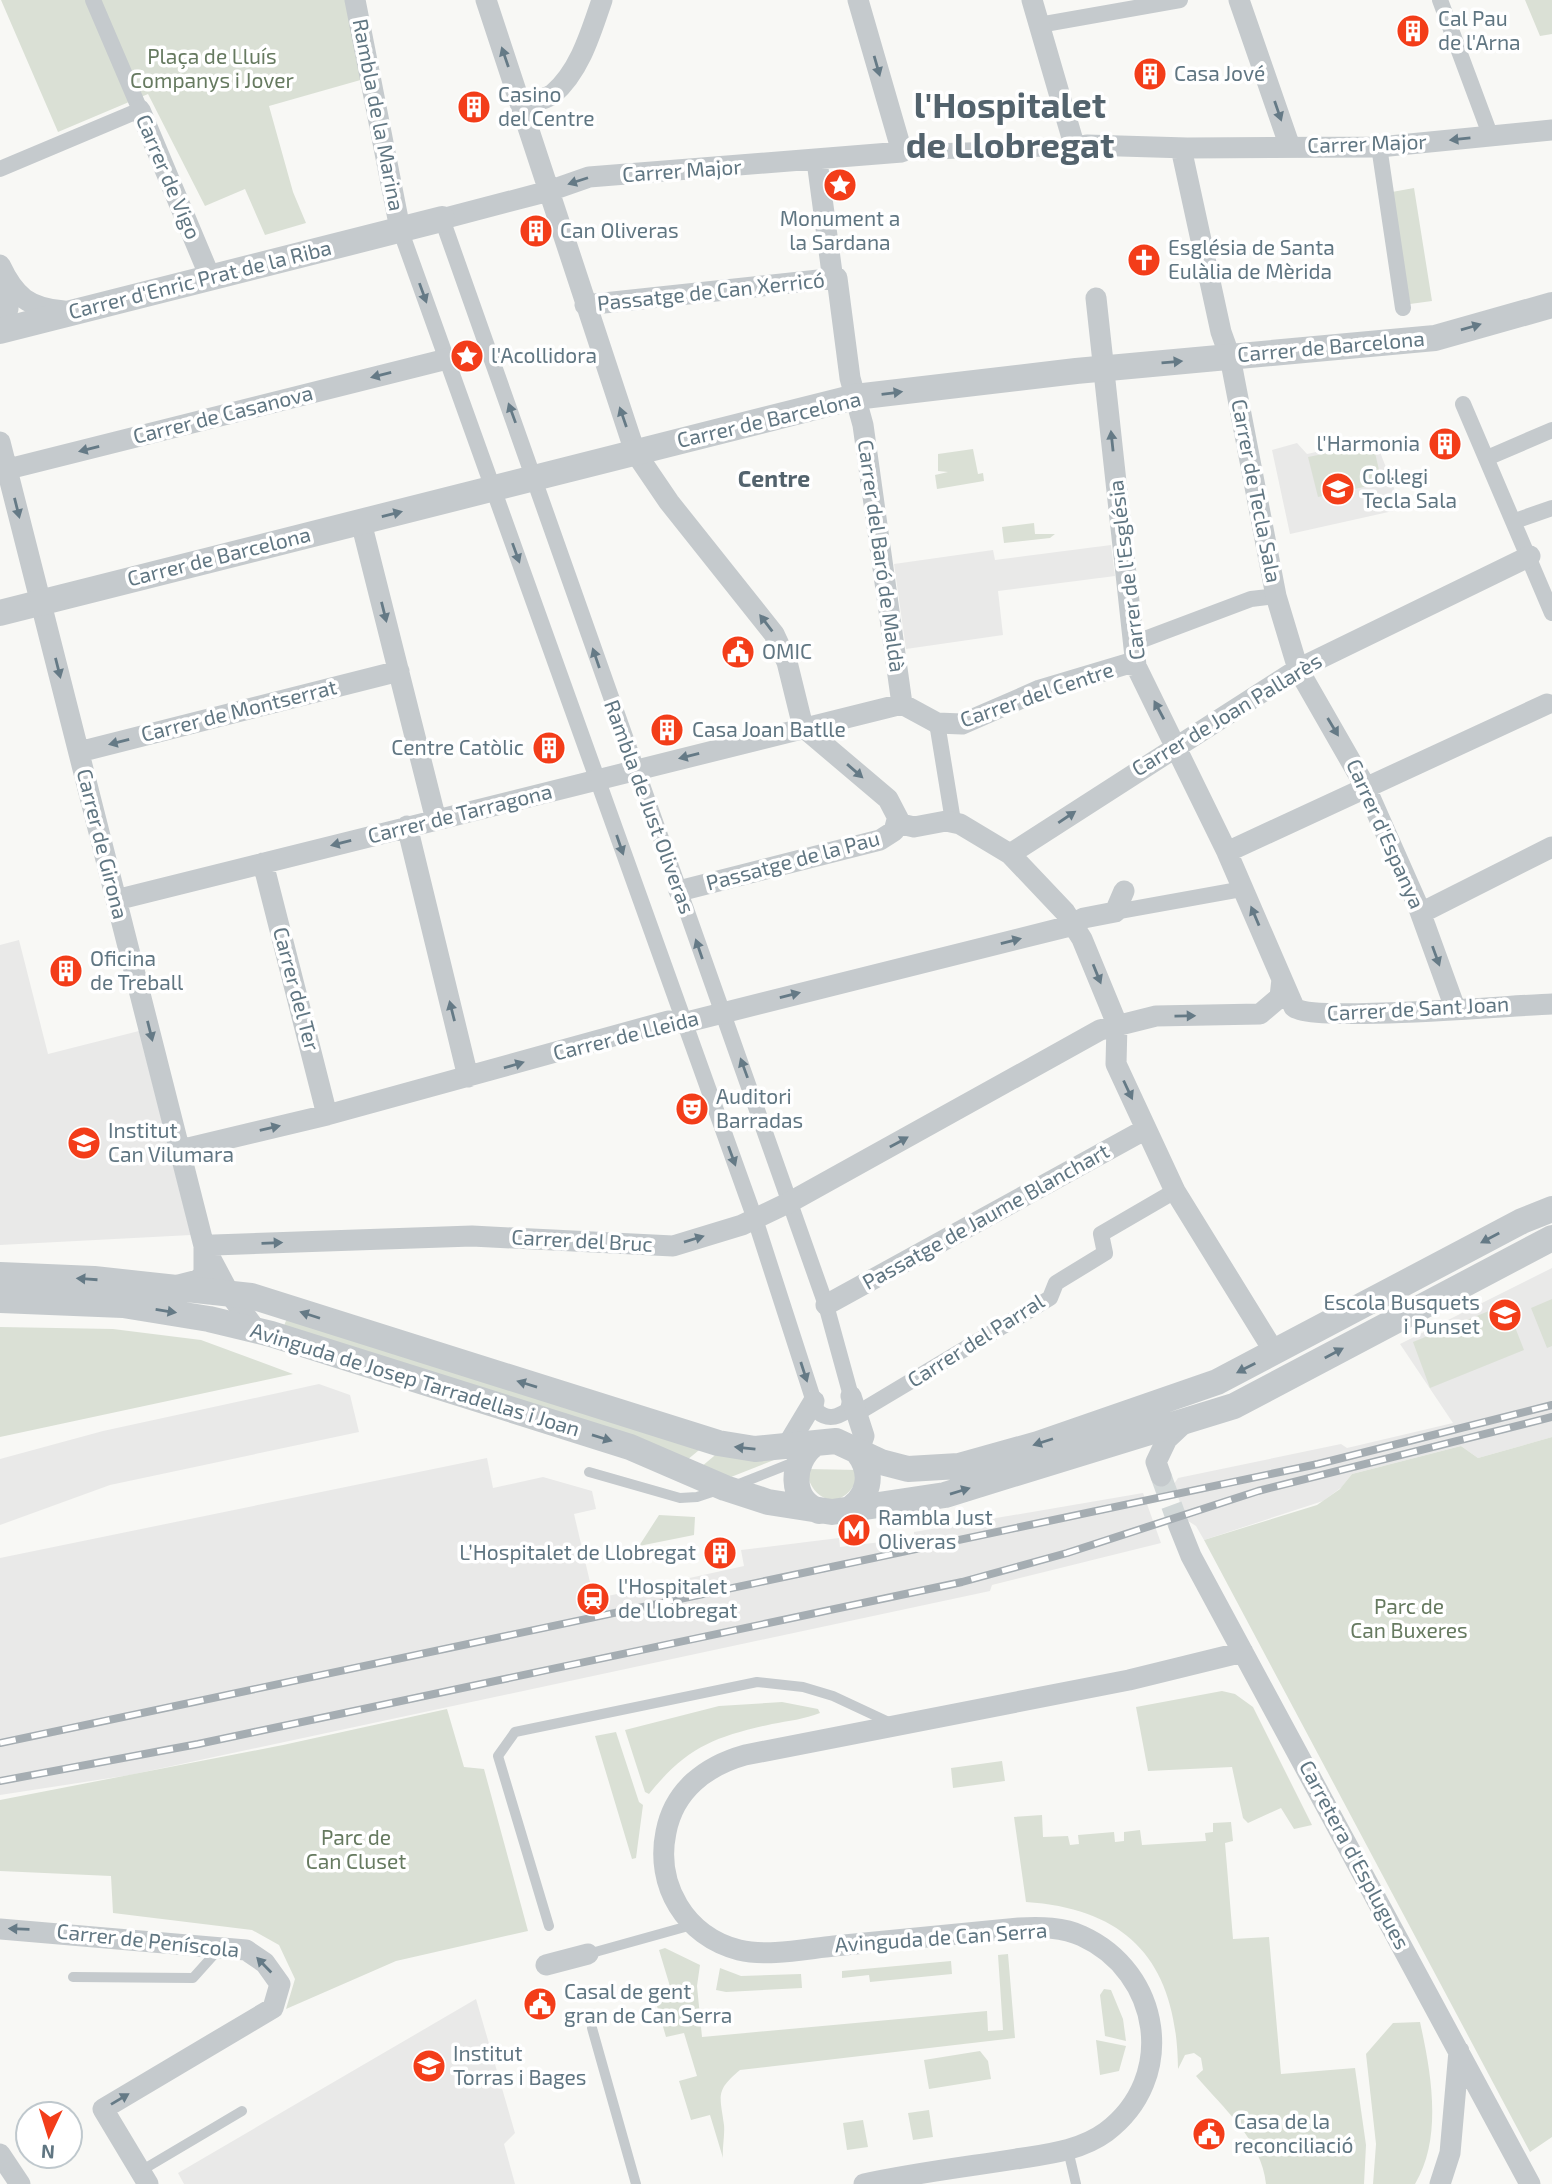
<svg xmlns="http://www.w3.org/2000/svg" width="1552" height="2184" viewBox="0 0 1552 2184" font-family="'Exo 2',sans-serif">
<style>
.built{fill:#e9e9e8}
.green{fill:#dae0d5}
.lines{fill:none;stroke-linecap:round;stroke-linejoin:round}
.minor-tunnel{stroke:#d2d8d8;stroke-width:21;stroke-dasharray:21 10;stroke-linecap:butt}
.service{stroke:#c5cacd;stroke-width:10}
.pedestrian{stroke:#c5cacd;stroke-width:16}
.minor{stroke:#c5cacd;stroke-width:21}
.tertiary{stroke:#c5cacd;stroke-width:26}
.rail-casing{stroke:#a5adb2;stroke-width:8}
.rail{stroke:#fff;stroke-width:5;stroke-dasharray:16;stroke-linecap:butt}
.oneway{fill:#657a86}
.labels{text-anchor:middle;stroke-width:7;stroke-linejoin:round;paint-order:stroke}
.poi-label{font-size:21px;fill:#607682;stroke:#fff;text-anchor:start}
.park-label{font-size:21px;fill:#667a60;stroke:#fff}
.street-label{font-size:21px;fill:#607682;stroke:#fff}
.neighbourhood-label{font-size:23px;font-weight:bold;fill:#53636d;stroke:#fff}
.town-label{font-size:35px;font-weight:bold;fill:#53636d;stroke:#fff}
</style>
<rect width="100%" height="100%" fill="#f8f8f5"/>
<path class="built" d="M1375,439L1402,509L1290,534L1272,450L1297,443L1307,454Z
M1111,545L1115,576L998,591L1003,635L906,649L894,564L993,550L995,560Z
M19,940L48,1054L139,1031L191,1235L0,1245V945Z
M1552,1268V1437L1478,1458L1461,1446L1352,1474L1342,1487L1323,1501L1204,1540L1196,1526L1185,1519L1174,1484L1178,1478L1341,1444L1347,1448L1453,1423L1400,1344Z
M319,1384L350,1395L359,1432L110,1485L0,1525V1459L103,1431Z
M487,1458L493,1488L543,1477L592,1491L596,1509L574,1514L594,1599L744,1566L741,1550L839,1538L840,1547L914,1538V1532L1143,1493L1161,1543L992,1585L990,1591L130,1775L0,1795V1558Z
M476,1999L515,2133L504,2144L515,2184H184L178,2173Z"/>
<path class="green" d="M1,0H348L364,79L269,106L293,192L306,223L265,235L245,189L205,206L148,94L58,132Z
M1525,0H1552V34L1540,36Z
M1414,188L1432,301L1410,304L1392,192Z
M1373,444L1382,483L1318,497L1308,457Z
M973,449L978,474L983,473L984,481L937,489L935,475L948,472L938,471V454Z
M1034,523L1035,534H1055L1050,538L1004,543L1002,527Z
M1552,1299V1346L1547,1348L1531,1308Z
M1506,1304L1524,1350L1430,1388L1413,1342Z
M288,1316L704,1446L687,1460L283,1328Z
M0,1327L113,1329L201,1340L293,1374L0,1437Z
M1552,1437V2137L1530,2152L1204,1540L1317,1505L1340,1489L1352,1474L1461,1446L1478,1458Z
M720,1451L779,1458L731,1477L701,1467Z
M806,1469L859,1470C852,1509 813,1510 806,1469Z
M659,1515L695,1517L694,1535L639,1546Z
M1222,1691L1235,1694L1253,1707L1312,1825L1294,1829L1281,1808L1248,1823L1243,1818L1232,1767L1148,1771L1136,1707Z
M782,1702L818,1709L820,1713C805,1719 788,1721 772,1724C714,1737 687,1747 649,1794L645,1792L625,1730L719,1706Z
M447,1709L464,1767L484,1769L528,1931L396,1961L286,2009L295,1979L279,1945L252,1930L113,1913L111,1876L0,1871V1800L283,1745Z
M616,1732L639,1802L643,1805L636,1858L632,1859L595,1736Z
M1002,1761L1005,1781L953,1788L951,1768Z
M1042,1815L1043,1837L1068,1836L1070,1845L1079,1844L1078,1835L1114,1832L1115,1842L1124,1841V1832L1140,1830L1142,1845L1206,1841L1205,1833L1213,1832V1823L1231,1822L1233,1841L1225,1843L1233,1939L1269,1937L1281,2074L1355,2068L1366,2145L1364,2184H1266C1262,2141 1223,2108 1196,2076L1203,2070L1201,2058L1194,2053L1185,2055L1178,2069C1177,1965 1131,1909 1026,1902L1014,1817Z
M665,1948L700,1965L697,1986L702,2037L987,2011L988,2031L1003,2030L998,1955L1008,1954L1015,2038L740,2070C715,2091 720,2095 724,2125C725,2135 722,2149 723,2158L710,2115L691,2120L679,2081L697,2076L684,2033L666,2037L655,1999L672,1993L659,1950Z
M951,1961L952,1974L870,1982L869,1975L842,1978V1971Z
M720,1968L741,1976L801,1974L802,1988L726,1992L716,1990Z
M1104,1989L1111,1990L1123,2019L1126,2041L1105,2036L1100,1995Z
M1420,2022C1431,2072 1443,2137 1415,2184H1373L1376,2144L1366,2054L1393,2023Z
M1096,2040L1126,2046L1119,2071L1100,2075Z
M980,2051L988,2061L991,2079L929,2089L924,2060Z
M929,2110L933,2137L913,2140L908,2113Z
M863,2120L868,2147L847,2150L843,2123Z"/>
<g class="lines">
<path class="minor-tunnel" d="M1161,1476L1179,1526"/>
<path class="service" d="M589,1472L680,1498L697,1497L718,1490
M734,1486L797,1461
M549,1926L498,1756L515,1732L757,1682L803,1687L833,1696L893,1724
M588,1954L692,1925
M73,1977L193,1978L219,1949
M592,2028L636,2184
M1068,2150L1076,2184
M139,2172L242,2111"/>
<path class="pedestrian" d="M1440,0L1488,129
M1039,25L1180,0
M902,152L1075,148
M1380,153L1403,308
M0,169L140,110L93,0
M400,229L755,1219L817,1411C827,1420 837,1418 848,1410L851,1396L826,1305L442,219
M1463,404L1552,613
M1487,458L1552,430
M1515,521L1552,508
M1142,640L1251,599L1276,596
M937,723L953,821
M1115,912L1237,890
M861,1411L1050,1298L1056,1283L1105,1253L1101,1234L1175,1191"/>
<path class="minor" d="M355,0L400,229
M486,0L635,452L669,502L774,634L787,662L803,727
M1032,0L1075,148L1087,145L1187,148L1379,147L1552,130
M1239,0L1290,147
M521,105C530,102 545,100 553,94C580,71 591,32 602,0
M140,110L210,277
M1181,148L1221,332L1230,357L1276,596L1298,669L1365,786L1418,906L1455,1008
M817,161L832,273L837,278L850,378L863,425L902,704
M442,219L549,191L589,177L902,152L858,0
M0,265C15,297 29,308 64,311
M1096,298L1136,666L1227,852L1294,1007C1312,1023 1514,1005 1552,1004
M585,305L837,278
M0,325L8,309L7,280
M0,442L204,1246L229,1293L256,1330
M0,471L447,359
M361,522L436,820
M803,727L888,799L901,824L914,827L946,821L960,824L1010,854L1065,912L1082,939L1117,1024L1116,1064L1175,1191L1275,1353
M79,752L399,671
M407,826L468,1077
M1227,852L1547,704
M1010,854L1298,669L1530,556
M263,863L327,1115
M679,891L880,840L894,831L897,820
M116,900L902,704L937,723L962,724L1040,690L1127,664L1136,666
M1421,913L1552,847
M180,1150L327,1115L668,1021L683,1023L1066,927L1084,918L1115,912L1124,891
M175,1286L198,1280L204,1274V1246L214,1245L472,1236L673,1246L742,1225L792,1201L1100,1030L1156,1016L1260,1014L1280,997L1282,979
M826,1305L1146,1129
M851,1396L864,1436L858,1452
M787,1446L814,1401
M1161,1476L1156,1462L1167,1439L1184,1423
M1179,1526L1191,1556L1530,2184
M0,1929L246,1950L265,1963L280,1984L273,2008L103,2109L148,2184
M546,1965L588,1954
M0,2154L20,2184
M864,2184C914,2173 965,2167 1016,2159C1047,2154 1080,2151 1106,2132C1178,2078 1161,1972 1082,1936C1063,1927 1041,1927 1019,1928C958,1934 896,1940 834,1946C805,1949 768,1957 739,1950C685,1936 655,1885 666,1832C674,1790 706,1766 745,1755L1129,1680L1243,1652
M1440,2184L1450,2153L1459,2051"/>
<path class="tertiary" d="M0,331L442,219
M0,613L855,397L1076,371L1435,338L1552,305
M0,1275L94,1279L251,1296L718,1443L755,1449L836,1441L881,1462L908,1469L959,1466L1038,1444L1217,1382L1522,1221L1552,1209
M0,1300L123,1305L209,1319L271,1334L630,1447L725,1488L768,1502L832,1512L945,1495L1234,1406L1552,1238
M813,1445C791,1462 789,1501 819,1511
M845,1512C869,1499 875,1474 858,1452"/>
<defs>
<path id="rail" d="M0,1743L1318,1464L1552,1405
M0,1781L198,1744L962,1582L1067,1553L1258,1491L1552,1417"/>
</defs>
<use href="#rail" class="rail-casing"/>
<use href="#rail" class="rail"/>
</g>
<defs><path id="oneway-solid" d="M-6-.8H1V-3.2L6.5 0L1 3.2V.8H-6Z" transform="scale(1.75)"/></defs>
<g class="oneway">
<use href="#oneway-solid" transform="translate(505 57) rotate(-109)"/>
<use href="#oneway-solid" transform="translate(877 66) rotate(74)"/>
<use href="#oneway-solid" transform="translate(1278 111) rotate(71)"/>
<use href="#oneway-solid" transform="translate(1460 139) rotate(174)"/>
<use href="#oneway-solid" transform="translate(578 181) rotate(162)"/>
<use href="#oneway-solid" transform="translate(423 293) rotate(70)"/>
<use href="#oneway-solid" transform="translate(1471 327) rotate(-16)"/>
<use href="#oneway-solid" transform="translate(1172 362) rotate(-5)"/>
<use href="#oneway-solid" transform="translate(381 375) rotate(166)"/>
<use href="#oneway-solid" transform="translate(892 393) rotate(-7)"/>
<use href="#oneway-solid" transform="translate(512 413) rotate(-110)"/>
<use href="#oneway-solid" transform="translate(623 417) rotate(-109)"/>
<use href="#oneway-solid" transform="translate(1112 441) rotate(-96)"/>
<use href="#oneway-solid" transform="translate(89 449) rotate(166)"/>
<use href="#oneway-solid" transform="translate(17 508) rotate(76)"/>
<use href="#oneway-solid" transform="translate(392 514) rotate(-14)"/>
<use href="#oneway-solid" transform="translate(516 553) rotate(70)"/>
<use href="#oneway-solid" transform="translate(384 612) rotate(76)"/>
<use href="#oneway-solid" transform="translate(766 623) rotate(-127)"/>
<use href="#oneway-solid" transform="translate(596 658) rotate(-109)"/>
<use href="#oneway-solid" transform="translate(58 668) rotate(76)"/>
<use href="#oneway-solid" transform="translate(1159 710) rotate(-118)"/>
<use href="#oneway-solid" transform="translate(1333 727) rotate(59)"/>
<use href="#oneway-solid" transform="translate(119 742) rotate(166)"/>
<use href="#oneway-solid" transform="translate(689 756) rotate(166)"/>
<use href="#oneway-solid" transform="translate(855 771) rotate(41)"/>
<use href="#oneway-solid" transform="translate(1067 817) rotate(-34)"/>
<use href="#oneway-solid" transform="translate(341 843) rotate(166)"/>
<use href="#oneway-solid" transform="translate(620 845) rotate(71)"/>
<use href="#oneway-solid" transform="translate(1255 916) rotate(-113)"/>
<use href="#oneway-solid" transform="translate(1011 941) rotate(-14)"/>
<use href="#oneway-solid" transform="translate(699 949) rotate(-109)"/>
<use href="#oneway-solid" transform="translate(1436 956) rotate(70)"/>
<use href="#oneway-solid" transform="translate(1097 974) rotate(68)"/>
<use href="#oneway-solid" transform="translate(790 995) rotate(-14)"/>
<use href="#oneway-solid" transform="translate(452 1011) rotate(-104)"/>
<use href="#oneway-solid" transform="translate(1185 1016) rotate(-1)"/>
<use href="#oneway-solid" transform="translate(150 1031) rotate(76)"/>
<use href="#oneway-solid" transform="translate(514 1065) rotate(-16)"/>
<use href="#oneway-solid" transform="translate(744 1068) rotate(-110)"/>
<use href="#oneway-solid" transform="translate(1128 1090) rotate(65)"/>
<use href="#oneway-solid" transform="translate(270 1128) rotate(-13)"/>
<use href="#oneway-solid" transform="translate(899 1142) rotate(-29)"/>
<use href="#oneway-solid" transform="translate(732 1156) rotate(70)"/>
<use href="#oneway-solid" transform="translate(1490 1238) rotate(152)"/>
<use href="#oneway-solid" transform="translate(694 1239) rotate(-17)"/>
<use href="#oneway-solid" transform="translate(272 1243) rotate(-2)"/>
<use href="#oneway-solid" transform="translate(87 1279) rotate(-176)"/>
<use href="#oneway-solid" transform="translate(166 1311) rotate(9)"/>
<use href="#oneway-solid" transform="translate(310 1315) rotate(-162)"/>
<use href="#oneway-solid" transform="translate(1334 1353) rotate(-28)"/>
<use href="#oneway-solid" transform="translate(1246 1368) rotate(153)"/>
<use href="#oneway-solid" transform="translate(804 1372) rotate(72)"/>
<use href="#oneway-solid" transform="translate(527 1384) rotate(-163)"/>
<use href="#oneway-solid" transform="translate(602 1438) rotate(17)"/>
<use href="#oneway-solid" transform="translate(1043 1442) rotate(162)"/>
<use href="#oneway-solid" transform="translate(745 1448) rotate(-174)"/>
<use href="#oneway-solid" transform="translate(960 1491) rotate(-17)"/>
<use href="#oneway-solid" transform="translate(19 1929) rotate(-178)"/>
<use href="#oneway-solid" transform="translate(264 1965) rotate(-134)"/>
<use href="#oneway-solid" transform="translate(120 2099) rotate(-31)"/>
</g>
<defs>
<symbol id="building-disc" viewBox="-11 -11 22 22"><circle r="9.5" fill="#f33d19" stroke="#fff"/><path d="M-4-6H4V6H1V3H-1V6H-4ZM-2.5-4.3h1.7v1.8h-1.7ZM.8-4.3h1.7v1.8H.8ZM-2.5-1h1.7V.8h-1.7ZM.8-1h1.7V.8H.8Z" fill="#fff"/></symbol>
<symbol id="sight-disc" viewBox="-11 -11 22 22"><circle r="9.5" fill="#f33d19" stroke="#fff"/><path d="M0-6L1.8-2.2L6-1.7L2.9 1.2L3.7 5.4L0 3.3L-3.7 5.4L-2.9 1.2L-6-1.7L-1.8-2.2Z" fill="#fff"/></symbol>
<symbol id="church-disc" viewBox="-11 -11 22 22"><circle r="9.5" fill="#f33d19" stroke="#fff"/><path d="M-1.2-6h2.4v3.5h3.3v2.4h-3.3V6h-2.4V-.1h-3.3v-2.4h3.3Z" fill="#fff"/></symbol>
<symbol id="school-disc" viewBox="-11 -11 22 22"><circle r="9.5" fill="#f33d19" stroke="#fff"/><path d="M0-5L7-2L0 1L-7-2ZM-4 1L0 2.5L4 1V4Q0 6-4 4Z" fill="#fff"/></symbol>
<symbol id="civic-disc" viewBox="-11 -11 22 22"><circle r="9.5" fill="#f33d19" stroke="#fff"/><path d="M-.6-6.5H3V-4.5H.6V-3L4-1V1h2V6H-6V1h2V-1L-.6-3ZM-1.2 2.5V6h2.4V2.5Z" fill="#fff"/></symbol>
<symbol id="theatre-disc" viewBox="-11 -11 22 22"><circle r="9.5" fill="#f33d19" stroke="#fff"/><path d="M-5-5.5Q0-4 5-5.5V0Q5 5 0 6Q-5 5-5 0ZM-3.3-2.5H-1v1.5H-3.3ZM1-2.5H3.3v1.5H1ZM-2.8 1Q0 5.5 2.8 1Z" fill="#fff"/></symbol>
<symbol id="metro-disc" viewBox="-11 -11 22 22"><circle r="9.5" fill="#f33d19" stroke="#fff"/><path d="M-5.5 5V-5H-3L0 0L3-5H5.5V5H3V-.5L0 4L-3-.5V5Z" fill="#fff"/></symbol>
<symbol id="station-disc" viewBox="-11 -11 22 22"><circle r="9.5" fill="#f33d19" stroke="#fff"/><path d="M-3-6H3Q5-6 5-4V2Q5 4 3 4L4.5 6H3L1.5 4h-3L-3 6H-4.5L-3 4Q-5 4-5 2V-4Q-5-6-3-6ZM-3.5-4v3h7v-3ZM-3.5 1v1.5H-2V1ZM2 1v1.5H3.5V1Z" fill="#fff"/></symbol>
</defs>
<g fill-rule="evenodd">
<use href="#building-disc" x="1394" y="12" width="38" height="38"/>
<use href="#building-disc" x="1131" y="55" width="38" height="38"/>
<use href="#building-disc" x="455" y="88" width="38" height="38"/>
<use href="#sight-disc" x="821" y="166" width="38" height="38"/>
<use href="#building-disc" x="517" y="212" width="38" height="38"/>
<use href="#church-disc" x="1125" y="241" width="38" height="38"/>
<use href="#sight-disc" x="448" y="337" width="38" height="38"/>
<use href="#building-disc" x="1426" y="425" width="38" height="38"/>
<use href="#school-disc" x="1319" y="470" width="38" height="38"/>
<use href="#civic-disc" x="719" y="633" width="38" height="38"/>
<use href="#building-disc" x="648" y="711" width="38" height="38"/>
<use href="#building-disc" x="530" y="729" width="38" height="38"/>
<use href="#building-disc" x="47" y="952" width="38" height="38"/>
<use href="#theatre-disc" x="673" y="1090" width="38" height="38"/>
<use href="#school-disc" x="65" y="1124" width="38" height="38"/>
<use href="#school-disc" x="1486" y="1296" width="38" height="38"/>
<use href="#metro-disc" x="835" y="1511" width="38" height="38"/>
<use href="#building-disc" x="701" y="1534" width="38" height="38"/>
<use href="#station-disc" x="574" y="1580" width="38" height="38"/>
<use href="#civic-disc" x="521" y="1985" width="38" height="38"/>
<use href="#school-disc" x="410" y="2047" width="38" height="38"/>
<use href="#civic-disc" x="1190" y="2115" width="38" height="38"/>
</g>
<g class="labels">
<g class="poi-label">
<text x="1438" y="26">Cal Pau<tspan x="1438" dy="24">de l'Arna</tspan></text>
<text x="1174" y="81">Casa Jové</text>
<text x="498" y="102">Casino<tspan x="498" dy="24">del Centre</tspan></text>
<text x="840" y="226" text-anchor="middle">Monument a<tspan x="840" dy="24">la Sardana</tspan></text>
<text x="560" y="238">Can Oliveras</text>
<text x="1168" y="255">Església de Santa<tspan x="1168" dy="24">Eulàlia de Mèrida</tspan></text>
<text x="491" y="363">l'Acollidora</text>
<text x="1420" y="451" text-anchor="end">l'Harmonia</text>
<text x="1362" y="484">Col·legi<tspan x="1362" dy="24">Tecla Sala</tspan></text>
<text x="762" y="659">OMIC</text>
<text x="692" y="737">Casa Joan Batlle</text>
<text x="524" y="755" text-anchor="end">Centre Catòlic</text>
<text x="90" y="966">Oficina<tspan x="90" dy="24">de Treball</tspan></text>
<text x="716" y="1104">Auditori<tspan x="716" dy="24">Barradas</tspan></text>
<text x="108" y="1138">Institut<tspan x="108" dy="24">Can Vilumara</tspan></text>
<text x="1480" y="1310" text-anchor="end">Escola Busquets<tspan x="1480" dy="24">i Punset</tspan></text>
<text x="878" y="1525">Rambla Just<tspan x="878" dy="24">Oliveras</tspan></text>
<text x="696" y="1560" text-anchor="end">L’Hospitalet de Llobregat</text>
<text x="618" y="1594">l'Hospitalet<tspan x="618" dy="24">de Llobregat</tspan></text>
<text x="564" y="1999">Casal de gent<tspan x="564" dy="24">gran de Can Serra</tspan></text>
<text x="453" y="2061">Institut<tspan x="453" dy="24">Torras i Bages</tspan></text>
<text x="1234" y="2129">Casa de la<tspan x="1234" dy="24">reconciliació</tspan></text>
</g>
<g class="park-label">
<text x="212" y="64">Plaça de Lluís<tspan x="212" dy="24">Companys i Jover</tspan></text>
<text x="1409" y="1614">Parc de<tspan x="1409" dy="24">Can Buxeres</tspan></text>
<text x="356" y="1845">Parc de<tspan x="356" dy="24">Can Cluset</tspan></text>
</g>
<g class="street-label">
<text transform="translate(378 115) rotate(79)" y="7">Rambla de la Marina</text>
<text transform="translate(1367 144) rotate(-2)" y="7">Carrer Major</text>
<text transform="translate(682 171) rotate(-4)" y="7">Carrer Major</text>
<text transform="translate(168 177) rotate(67)" y="7">Carrer de Vigo</text>
<text transform="translate(200 280) rotate(-14)" y="7">Carrer d'Enric Prat de la Riba</text>
<text transform="translate(711 292) rotate(-6)" y="7">Passatge de Can Xerricó</text>
<text transform="translate(1331 347) rotate(-5)" y="7">Carrer de Barcelona</text>
<text transform="translate(223 415) rotate(-14)" y="7">Carrer de Casanova</text>
<text transform="translate(769 420) rotate(-13)" y="7">Carrer de Barcelona</text>
<text transform="translate(1256 491) rotate(79)" y="7">Carrer de Tecla Sala</text>
<text transform="translate(881 556) rotate(82)" y="7">Carrer del Baró de Maldà</text>
<text transform="translate(219 557) rotate(-14)" y="7">Carrer de Barcelona</text>
<text transform="translate(1127 570) rotate(-97)" y="7">Carrer de l'Església</text>
<text transform="translate(1037 695) rotate(-19)" y="7">Carrer del Centre</text>
<text transform="translate(239 711) rotate(-14)" y="7">Carrer de Montserrat</text>
<text transform="translate(1227 715) rotate(-31)" y="7">Carrer de Joan Pallarès</text>
<text transform="translate(649 807) rotate(70)" y="7">Rambla de Just Oliveras</text>
<text transform="translate(460 814) rotate(-14)" y="7">Carrer de Tarragona</text>
<text transform="translate(1385 834) rotate(66)" y="7">Carrer d'Espanya</text>
<text transform="translate(102 844) rotate(76)" y="7">Carrer de Girona</text>
<text transform="translate(793 861) rotate(-15)" y="7">Passatge de la Pau</text>
<text transform="translate(296 989) rotate(75)" y="7">Carrer del Ter</text>
<text transform="translate(1418 1009) rotate(-3)" y="7">Carrer de Sant Joan</text>
<text transform="translate(626 1036) rotate(-14)" y="7">Carrer de Lleida</text>
<text transform="translate(986 1217) rotate(-29)" y="7">Passatge de Jaume Blanchart</text>
<text transform="translate(582 1241) rotate(3)" y="7">Carrer del Bruc</text>
<text transform="translate(976 1341) rotate(-32)" y="7">Carrer del Parral</text>
<text transform="translate(415 1380) rotate(17)" y="7">Avinguda de Josep Tarradellas i Joan</text>
<text transform="translate(1354 1855) rotate(62)" y="7">Carretera d'Esplugues</text>
<text transform="translate(941 1938) rotate(-4)" y="7">Avinguda de Can Serra</text>
<text transform="translate(148 1941) rotate(6)" y="7">Carrer de Peníscola</text>
</g>
<g class="neighbourhood-label">
<text x="774" y="487">Centre</text>
</g>
<g class="town-label">
<text x="1010" y="118">l'Hospitalet<tspan x="1010" dy="40">de Llobregat</tspan></text>
</g>
</g>
<g transform="translate(49 2135) rotate(184)"><circle r="33" fill="#ffffff" stroke="#bfc8cd" stroke-width="2"/>
<path d="M0-5L12 26L0 18L-12 26Z" fill="#f33d19"/>
<text y="-10" font-size="19" font-weight="bold" text-anchor="middle" fill="#607682">N</text>
</g>
</svg>
